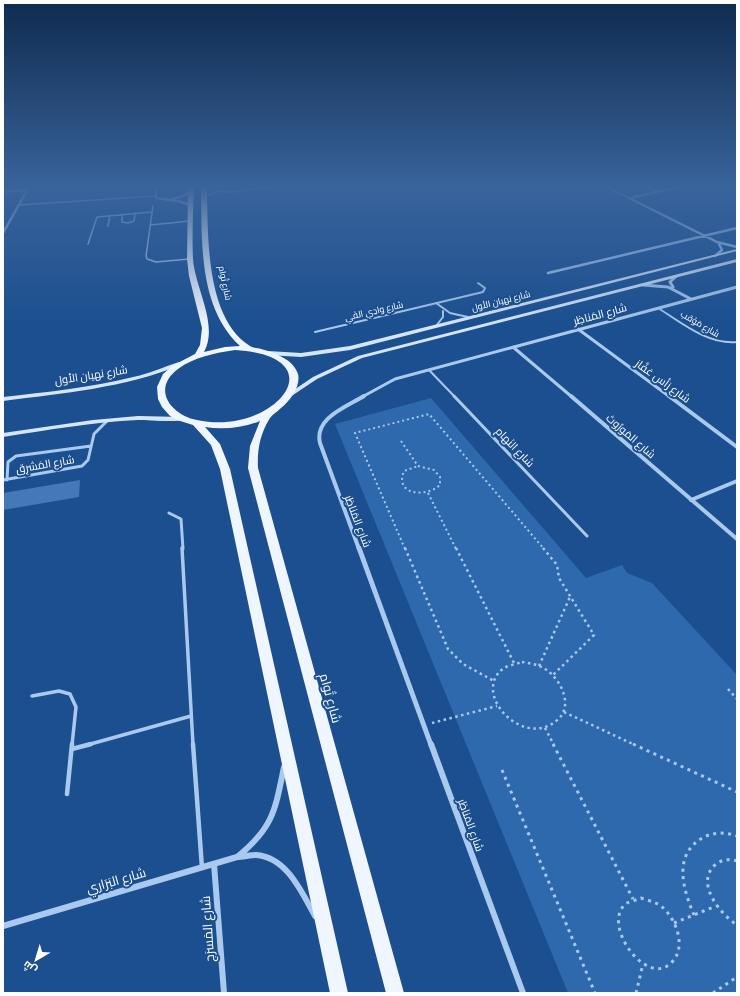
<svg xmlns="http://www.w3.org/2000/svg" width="740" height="996" viewBox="0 0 740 996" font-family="'Titillium Web',Cairo,sans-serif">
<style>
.green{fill:#2e69ad}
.building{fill:#4478b7}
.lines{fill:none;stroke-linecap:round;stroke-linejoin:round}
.path-far2{stroke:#a9c9ee;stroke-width:2;stroke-dasharray:2 3;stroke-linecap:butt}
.path-far1{stroke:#a9c9ee;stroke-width:2.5;stroke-dasharray:2.5 3.5;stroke-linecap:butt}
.path{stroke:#a9c9ee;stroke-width:3;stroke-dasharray:3 4.5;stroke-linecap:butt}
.service-far4{stroke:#a9c9ee;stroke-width:1.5}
.service-far3{stroke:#a9c9ee;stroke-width:2}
.service-far2{stroke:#a9c9ee;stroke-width:3}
.service-far1{stroke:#a9c9ee;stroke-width:3.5}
.service{stroke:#a9c9ee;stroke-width:4.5}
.minor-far4{stroke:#a9c9ee;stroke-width:2.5}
.minor-far3{stroke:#a9c9ee;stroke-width:3}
.minor-far2{stroke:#a9c9ee;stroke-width:4}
.minor-far1{stroke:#a9c9ee;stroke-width:5}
.minor{stroke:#a9c9ee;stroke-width:6}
.secondary{fill:#d6e6fa;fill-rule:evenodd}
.primary{fill:#f0f6ff;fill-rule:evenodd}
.labels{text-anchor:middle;stroke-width:4;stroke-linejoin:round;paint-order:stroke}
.far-street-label{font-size:9px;fill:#fff;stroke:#1b4f8f}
.street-label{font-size:11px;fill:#fff;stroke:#1b4f8f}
.near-street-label{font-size:13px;fill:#fff;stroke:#1b4f8f}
</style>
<rect width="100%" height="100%" fill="#1b4f8f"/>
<path class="green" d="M431,398L586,578L622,565L627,573L652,583L737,675V993H568L335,424Z"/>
<path class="building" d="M80,480L79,497L3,510V493Z"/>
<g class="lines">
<path class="path-far2" d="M401,441L418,466
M418,466L434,470L440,477V485C426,498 394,495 404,471Z
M428,493L456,549
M405,549L355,433L429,414L544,549"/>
<path class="path-far1" d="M405,548L448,649L463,664L494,681
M456,548L514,663
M543,548L557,565L559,578L594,635L553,675
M522,662C530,663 539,665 545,669C561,679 575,707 556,721C522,749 470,692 504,668C509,665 517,664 522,662Z
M539,666L570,597
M728,689L737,699
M564,712L635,745
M432,723L497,706
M545,728L554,745"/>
<path class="path" d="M553,744L633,899
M633,744L737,792
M502,770L595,993
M737,861C730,859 723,859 716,864C694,882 720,914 737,925
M641,898C647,900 655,902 661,906C676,918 687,947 672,962C647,990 599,922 627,903C631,901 637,900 641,898Z
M694,915C683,889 672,854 704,837C714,832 726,832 737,836
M674,923L716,906
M636,993L643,964
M713,993L737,977"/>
<path class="service-far4" d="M606,187L631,199
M218,191L231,192L273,187
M204,197L219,191L220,187
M18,205L156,196
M153,206L146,256L147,259L156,262L189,259
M122,214V222L128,223L134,221L135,213
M150,225L190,221
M108,226L110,215
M88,244L97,217L152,212"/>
<path class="service-far3" d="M436,303L450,313L468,317
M658,308C682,323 708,345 737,342
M436,326L443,317V311
M315,332L483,292L485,288L478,283
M429,370L455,397"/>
<path class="service-far2" d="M454,396L587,536
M3,480L82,466L88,460L94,434L107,421
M7,480L8,462L16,456L91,446
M169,513L181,519L183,549"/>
<path class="service-far1" d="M182,548L193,745
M32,696L59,691L70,694L76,707L72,745
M87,745L191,716"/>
<path class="service" d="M193,744L202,868
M72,749L91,744
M67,794L72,744"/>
<path class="minor-far4" d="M157,187L156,198L178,201L191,205
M645,187L656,192
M679,187L634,197L631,199L717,242L737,247
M3,192L27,190
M172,199L183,196L191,191
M3,233L29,187
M715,256L722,250L719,244
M548,273L737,228
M673,279L677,276"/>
<path class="minor-far3" d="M643,285L668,287L691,299
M673,287L670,282L674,278
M578,329L670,397
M513,347L572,397
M362,397L395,379L737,287"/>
<path class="minor-far2" d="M571,396L737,539
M669,396L737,447
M691,500L737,481
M359,549L320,443C314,418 346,407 364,396"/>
<path class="minor-far1" d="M359,548L431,745"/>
<path class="minor" d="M431,744L523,993
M237,857C273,828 275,811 284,767
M214,864L224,993
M3,926L237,857C243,857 250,855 256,855C287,857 302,893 315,916"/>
<path class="secondary" d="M737,249V251L350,350L301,357L268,355L265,353L268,351L301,353L350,346Z
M737,259V262L362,358L317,379L290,397H286L285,396L313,377L358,356Z
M179,362L181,363V365C124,388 64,393 3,401V397C46,392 90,388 133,377C149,374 163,367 179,362Z
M138,416L183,417L186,419C182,423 147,420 138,420C93,422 48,430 3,437V433L93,420Z"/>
<path class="primary" d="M188,187H194C193,211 192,235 193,259C195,288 219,325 204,352L225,347L240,346C198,307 202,241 201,187H207C208,234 205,318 250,346C253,348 258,348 261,349C275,353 293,359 298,374C301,386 290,401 281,408C277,412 273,414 270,418C260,434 257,450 258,468L404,993H386L248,468L250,446L260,421C243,428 223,430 205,427L220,444L230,469L348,993H330L220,469L211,445L193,425L177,420L170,416L162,407L158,399L157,387L163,374L172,366L195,354L200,345L202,328L189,276L187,259ZM235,350C341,357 272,437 197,420C171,415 151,389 178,369C194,357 215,353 235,350Z"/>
</g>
<linearGradient id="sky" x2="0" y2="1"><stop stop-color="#0f2b4f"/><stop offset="0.57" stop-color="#39639b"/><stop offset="1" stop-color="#39639b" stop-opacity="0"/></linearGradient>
<rect width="740" height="327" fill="url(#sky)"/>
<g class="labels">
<g class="far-street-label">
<text transform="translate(225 283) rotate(78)" y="3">شارع تُوام</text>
<text transform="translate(501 301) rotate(-14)" y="3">شارع نهيان الأول</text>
<text transform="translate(374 311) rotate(-13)" y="3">شارع وادِي الفَي</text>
<text transform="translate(700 324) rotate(30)" y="3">شارع مَوْقب</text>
</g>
<g class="street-label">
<text transform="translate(600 314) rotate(-15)" y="4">شارع المَناظِر</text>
<text transform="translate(91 375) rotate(-9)" y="4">شارع نهيان الأول</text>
<text transform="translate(663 381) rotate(36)" y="4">شارع رَأس عَفَّاز</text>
<text transform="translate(631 436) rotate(41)" y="4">شارع المَورُوث</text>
<text transform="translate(515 447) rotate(46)" y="4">شارع النَهام</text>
<text transform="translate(45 464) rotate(-10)" y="4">شارع المَشرِق</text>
<text transform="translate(358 521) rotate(69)" y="4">شارع المَناظِر</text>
<text transform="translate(471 825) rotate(70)" y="4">شارع المَناظِر</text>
</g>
<g class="near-street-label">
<text transform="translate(331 698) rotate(75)" y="5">شارع تُوام</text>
<text transform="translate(116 880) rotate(-16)" y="5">شارع البَرَاري</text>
<text transform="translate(207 929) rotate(-94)" y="5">شارع المَسرَج</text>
</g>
</g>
<rect width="740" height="996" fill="none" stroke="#ffffff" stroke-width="8"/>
<g transform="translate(36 960) rotate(218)" stroke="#1b4f8f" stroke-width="3" paint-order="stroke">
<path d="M0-3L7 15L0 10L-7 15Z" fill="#ffffff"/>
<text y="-6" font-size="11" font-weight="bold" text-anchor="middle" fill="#ffffff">ش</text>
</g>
</svg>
